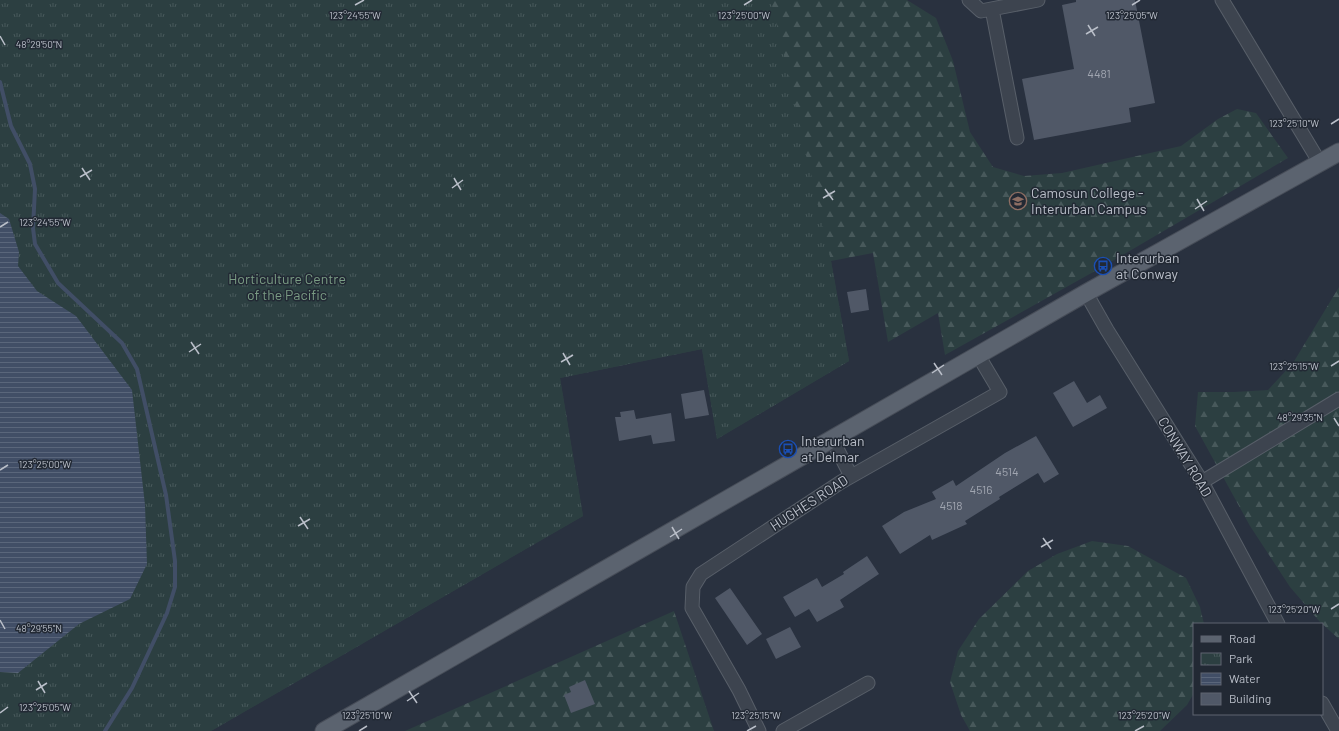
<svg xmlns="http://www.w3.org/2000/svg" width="1339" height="731" viewBox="0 0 1339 731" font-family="Barlow,sans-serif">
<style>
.forest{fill:url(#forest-firs)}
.park{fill:url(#park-tufts)}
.water{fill:url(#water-rules)}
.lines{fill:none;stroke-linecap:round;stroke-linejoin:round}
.stream{stroke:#414e66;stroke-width:4}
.building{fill:#505867}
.minor-casing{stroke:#585f69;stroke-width:15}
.major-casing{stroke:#474d58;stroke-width:19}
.minor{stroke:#3d444f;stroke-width:13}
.major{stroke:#5b636f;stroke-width:17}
.ticks{fill:none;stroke:#babfc9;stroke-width:1.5}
.labels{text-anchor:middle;stroke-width:3;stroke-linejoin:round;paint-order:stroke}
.number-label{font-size:12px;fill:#a0a5b0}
.poi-label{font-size:14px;fill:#babfc9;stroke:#222934;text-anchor:start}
.park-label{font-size:14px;fill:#7a9c84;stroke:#222934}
.street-label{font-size:14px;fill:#babfc9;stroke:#222934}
.ticks-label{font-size:10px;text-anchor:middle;fill:#babfc9;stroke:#222934;stroke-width:3;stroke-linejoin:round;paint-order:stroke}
</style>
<defs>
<pattern id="forest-firs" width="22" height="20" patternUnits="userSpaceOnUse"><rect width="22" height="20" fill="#2c3f41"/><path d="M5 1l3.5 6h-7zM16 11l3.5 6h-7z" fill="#48595b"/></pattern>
<pattern id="park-tufts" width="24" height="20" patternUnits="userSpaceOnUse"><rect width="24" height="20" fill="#2c3f41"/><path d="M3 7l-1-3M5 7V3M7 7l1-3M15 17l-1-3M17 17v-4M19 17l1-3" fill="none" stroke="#48595b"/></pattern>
<pattern id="water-rules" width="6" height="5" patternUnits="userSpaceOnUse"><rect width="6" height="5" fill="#414e66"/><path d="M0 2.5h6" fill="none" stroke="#5a667b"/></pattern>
</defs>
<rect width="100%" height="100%" fill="#29313f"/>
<path class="forest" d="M610,0H907L936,18L953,61L970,132L993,167L1024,176L1062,173L1181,146L1218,119L1237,109L1256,113L1288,158L1104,266L945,355L938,313L888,342L873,253L831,261L849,361L717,439L702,349L560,378L583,516L211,731Z
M1339,287V639L1320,622L1290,587L1250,526L1195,426L1198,392H1234L1268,390L1293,363Z
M1092,541L1128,546L1186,578L1200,607L1204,624H1194V693L1187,705L1160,731H970L961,715L950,682L958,651L979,619L1028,571L1057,554Z
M674,611L714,731H405Z"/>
<path class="park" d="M0,0H771L831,261L849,361L717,439L702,349L560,378L583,516L211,731H0Z"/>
<path class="water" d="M0,213L9,219L19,252L18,266L37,291L76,316L132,390L145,505L147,564L130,599L79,624L18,673L0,672Z"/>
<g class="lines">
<path class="stream" d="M0,82L11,126L30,164L35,189L33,228L35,244L58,283L122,343L137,369L166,495L175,561V587L167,613L132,688L105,731"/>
</g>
<path class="building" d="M1076,0H1135L1155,103L1129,108L1131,122L1034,140L1022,79L1074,69L1062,5L1076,2Z
M866,289L869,310L851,313L847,292Z
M1074,381L1087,403L1100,395L1107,408L1073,427L1053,393Z
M704,390L709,415L685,419L681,394Z
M634,410L636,419L671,413L675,441L653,444L651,435L619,441L615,417H621L620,412Z
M1036,436L1059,474L1044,483L1038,473L999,497L1000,499L965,521L967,524L932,540L930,535L900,554L882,526L904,512L936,499L932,492L953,480L956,486L1005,453Z
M867,556L879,574L840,600L844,607L817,622L809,609L795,617L783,597L817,578L822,587L844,574L843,572Z
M730,588L762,634L747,645L715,598Z
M790,627L801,647L776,659L766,639Z
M585,680L595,704L571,713L564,695L571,692L569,687Z"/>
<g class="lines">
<defs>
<path id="minor" d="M969,0L981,11L1038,0
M1222,0L1320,163
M992,9L1017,138
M1086,293L1107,330L1202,482L1278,624
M832,439L851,476
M1202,482L1339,399
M1322,703L1338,731
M759,731L739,690L692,608L693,587L701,574L841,482L1000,392L978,355
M783,731L868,683"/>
<path id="major" d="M324,731L1086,293L1339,152"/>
</defs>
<use href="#minor" class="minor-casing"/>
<use href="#major" class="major-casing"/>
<use href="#minor" class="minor"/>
<use href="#major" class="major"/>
</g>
<path class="ticks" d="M355,5L364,0M744,5L752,0M1132,5L1140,0M1088,25L1095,36M1086,34L1098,27M0,36L5,45M1331,124L1339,119M82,168L90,180M80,177L92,170M454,178L461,190M452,188L463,180M825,189L833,200M823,198L835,191M1197,199L1204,211M1195,209L1207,201M0,227L8,222M191,342L199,354M189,352L201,344M563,353L570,365M561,362L573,355M934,363L942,375M1331,366L1339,361M932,373L944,365M1334,418L1339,426M0,470L8,465M300,517L308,529M298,526L310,519M672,527L679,539M670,537L682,529M1043,538L1051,549M1041,547L1053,540M1331,609L1339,604M0,620L5,629M38,681L45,693M36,690L47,683M409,691L417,703M407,701L419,693M0,713L8,707M359,731L367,726M747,731L756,726M1135,731L1144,726"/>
<defs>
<symbol id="university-ring" viewBox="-11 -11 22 22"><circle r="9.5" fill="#222934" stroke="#8d6e63" stroke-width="1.5"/><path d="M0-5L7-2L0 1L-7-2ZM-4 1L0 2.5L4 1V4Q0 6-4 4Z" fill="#8d6e63"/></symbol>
<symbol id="bus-ring" viewBox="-11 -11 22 22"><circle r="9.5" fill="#222934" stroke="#1a4fb4" stroke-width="1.5"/><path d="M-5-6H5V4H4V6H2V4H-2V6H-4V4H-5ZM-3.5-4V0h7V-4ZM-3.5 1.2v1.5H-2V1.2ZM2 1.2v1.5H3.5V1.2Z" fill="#1a4fb4"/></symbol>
</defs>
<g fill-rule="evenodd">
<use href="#university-ring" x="1008" y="191" width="20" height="20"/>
<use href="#bus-ring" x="1093" y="256" width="20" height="20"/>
<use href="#bus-ring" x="778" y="439" width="20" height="20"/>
</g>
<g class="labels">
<g class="number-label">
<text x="1099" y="78">4481</text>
<text x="1007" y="476">4514</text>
<text x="981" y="494">4516</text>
<text x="951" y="510">4518</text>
</g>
<g class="poi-label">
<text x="1031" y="198">Camosun College -<tspan x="1031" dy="16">Interurban Campus</tspan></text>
<text x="1116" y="263">Interurban<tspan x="1116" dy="16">at Conway</tspan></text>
<text x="801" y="446">Interurban<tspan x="801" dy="16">at Delmar</tspan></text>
</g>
<g class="park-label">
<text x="287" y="284">Horticulture Centre<tspan x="287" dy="16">of the Pacific</tspan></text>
</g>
<g class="street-label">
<text transform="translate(1185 457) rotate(59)" y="5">CONWAY ROAD</text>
<text transform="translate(809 503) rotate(-33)" y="5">HUGHES ROAD</text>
</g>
</g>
<g class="ticks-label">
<text x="744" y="19">123°25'00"W</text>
<text x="1132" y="19">123°25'05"W</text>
<text x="355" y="19">123°24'55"W</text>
<text x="39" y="48">48°29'50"N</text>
<text x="1294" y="127">123°25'10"W</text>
<text x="45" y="226">123°24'55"W</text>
<text x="1294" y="370">123°25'15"W</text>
<text x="1300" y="421">48°29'35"N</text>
<text x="45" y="468">123°25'00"W</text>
<text x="1294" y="613">123°25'20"W</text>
<text x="39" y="632">48°29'55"N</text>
<text x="45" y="711">123°25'05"W</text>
<text x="367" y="719">123°25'10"W</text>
<text x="756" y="719">123°25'15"W</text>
<text x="1144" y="719">123°25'20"W</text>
</g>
<rect x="1193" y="623" width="130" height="92" fill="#222934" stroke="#5f6570"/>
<rect x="1201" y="636" width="20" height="6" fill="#5b636f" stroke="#5f6570"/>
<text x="1229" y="643" font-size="12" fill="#babfc9">Road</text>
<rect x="1201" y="653" width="20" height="12" fill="url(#park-tufts)" stroke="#5f6570"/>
<text x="1229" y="663" font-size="12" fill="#babfc9">Park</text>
<rect x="1201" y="673" width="20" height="12" fill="url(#water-rules)" stroke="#5f6570"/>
<text x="1229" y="683" font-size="12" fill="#babfc9">Water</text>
<rect x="1201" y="693" width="20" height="12" fill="#505867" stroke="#5f6570"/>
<text x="1229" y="703" font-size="12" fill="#babfc9">Building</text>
</svg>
